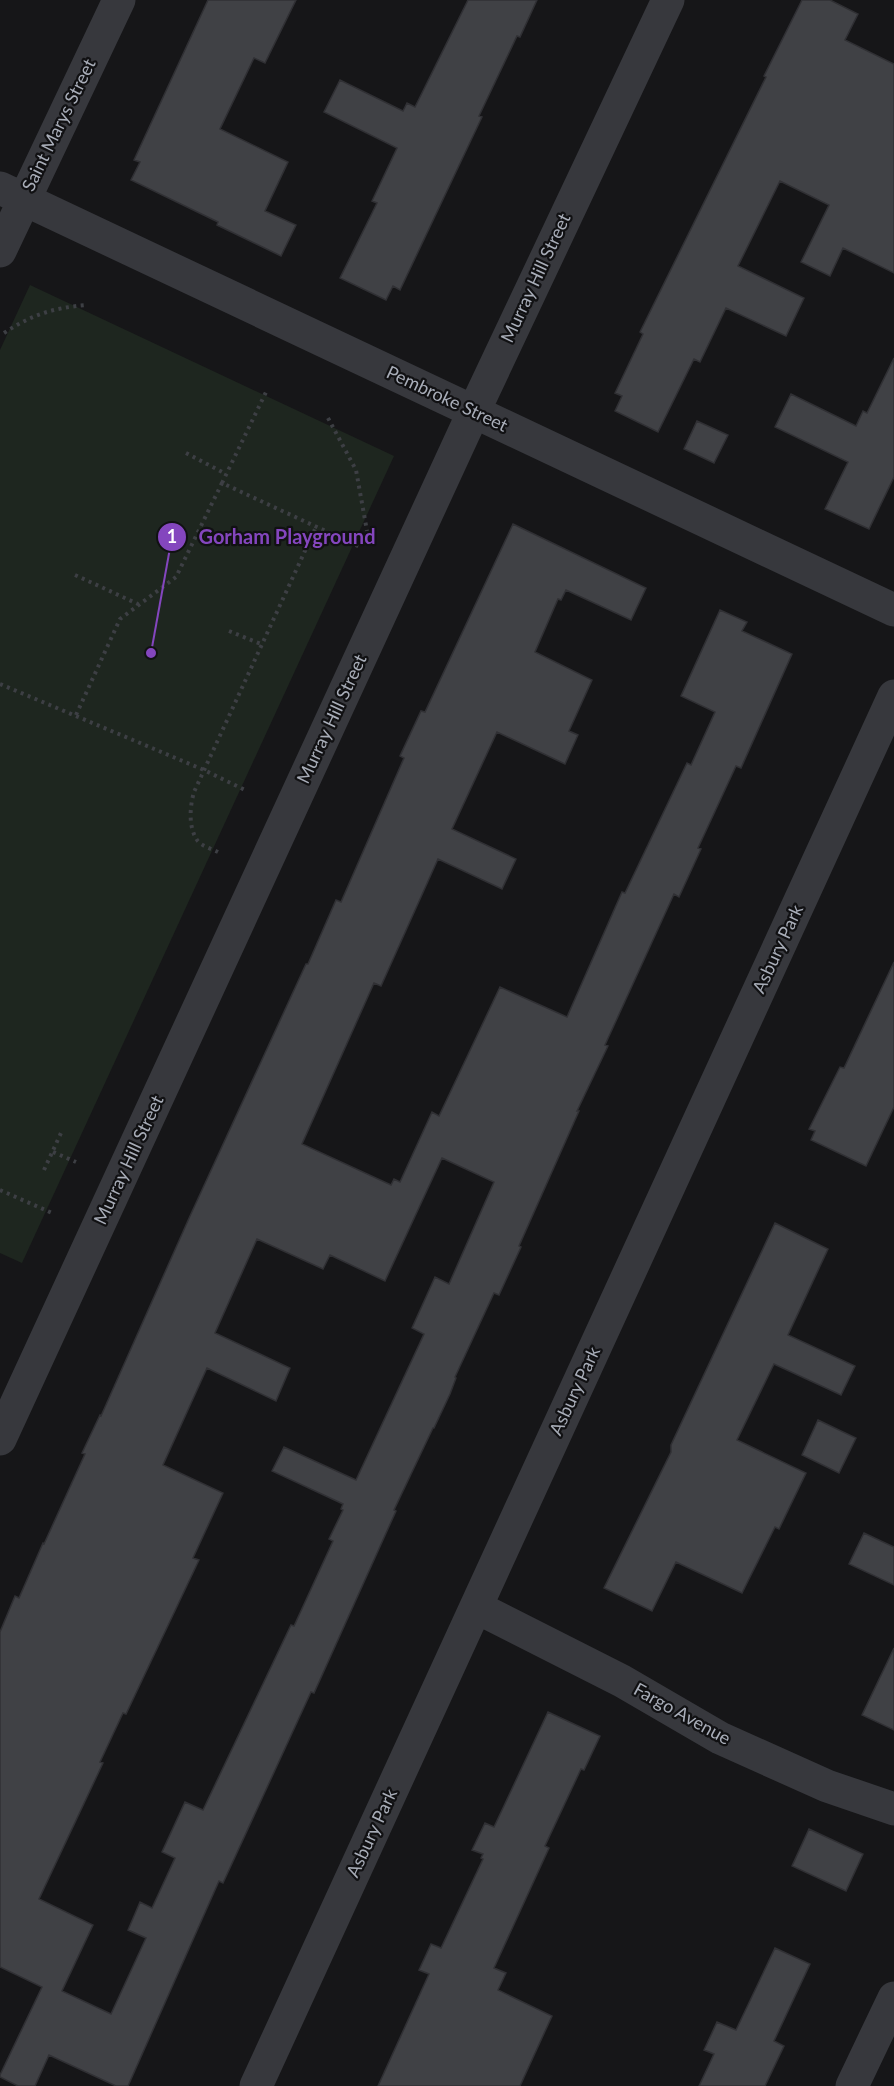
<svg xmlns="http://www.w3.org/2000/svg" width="894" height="2086" viewBox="0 0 894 2086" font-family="Lato,sans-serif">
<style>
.green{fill:#1e261f}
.building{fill:#404145;stroke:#303034;stroke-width:1.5;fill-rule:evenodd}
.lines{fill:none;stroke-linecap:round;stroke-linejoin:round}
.path{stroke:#3d3f44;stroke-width:4;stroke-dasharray:3 4.5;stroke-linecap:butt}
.minor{stroke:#37383d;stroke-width:33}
.labels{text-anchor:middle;stroke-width:4.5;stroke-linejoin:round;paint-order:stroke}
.street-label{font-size:18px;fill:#a8adb8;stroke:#111113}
.leader{fill:none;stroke:#8446be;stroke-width:2}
.callout-dot{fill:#8446be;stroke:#111113;stroke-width:2}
.mark-label{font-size:18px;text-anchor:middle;font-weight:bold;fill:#fff}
.callout-label{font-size:20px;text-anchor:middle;font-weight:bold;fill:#8446be;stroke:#111113;stroke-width:4.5;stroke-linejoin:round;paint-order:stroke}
</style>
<rect width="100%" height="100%" fill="#161618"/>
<path class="green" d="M30,285L394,456L22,1263L0,1253V350Z"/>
<path class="building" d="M208,0H296L265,63L254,58L220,129L288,162L265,211L296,225L281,256L217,225L218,222L131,180L140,162L134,160Z
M468,0H537L520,37L517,36L479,116L482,117L400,290L393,286L386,300L340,278L377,203L372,201L397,148L324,112L340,80L403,111L407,103L415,107Z
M802,0H830L858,14L845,40L894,64V273L843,248L830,276L801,262L829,205L780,181L738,266L804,298L786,336L726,308L700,362L694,359L658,432L615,411L622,396L615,393L643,334L640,332L766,77L764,76Z
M894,358V477L869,529L825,509L848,462L775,427L791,394L856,426L863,411L867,413Z
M697,421L728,435L714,463L684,449Z
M513,524L646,588L631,620L566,590L561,600L558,599L535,652L592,680L569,731L578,735L565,764L497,732L452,829L516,859L502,889L438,859L381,986L374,983L302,1144L391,1185L394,1179L400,1182L432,1112L439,1116L500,987L567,1017L622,892L625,893L687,763L691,765L715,712L681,696L720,610L747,622L742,631L792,654L741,768L736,766L698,848L701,849L679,897L674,894L605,1045L608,1046L577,1111H579L519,1246L521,1247L499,1295L494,1293L455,1377L456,1378L450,1394L434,1428H433L394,1510L396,1511L314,1693L311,1692L223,1883L219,1881L128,2086H116L49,2055L35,2086H18L0,2077V2075L42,1987L0,1967V1632L15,1596L19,1598L43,1543L44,1544L85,1454L82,1453L100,1415L101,1416L190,1216L306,964H308L336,900L341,902L404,758L400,756L421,711L425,712ZM442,1158L494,1182L449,1284L435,1277L412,1328L424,1334L356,1480L284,1447L272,1471L343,1504L341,1509L343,1510L329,1539L333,1541L294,1626L291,1625L203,1810L185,1802L162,1852L175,1858L152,1908L140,1902L128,1930L146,1938L111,2014L62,1991L93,1925L39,1899L103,1763L100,1762L123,1713L126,1714L199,1560L193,1558L223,1493L163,1465L207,1368L276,1401L290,1368L215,1333L257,1239L323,1269L330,1255L385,1281Z
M894,962V1107L866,1166L811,1140L815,1131L809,1129L840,1067L844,1068Z
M775,1223L828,1249L788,1335L855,1366L841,1395L774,1364L737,1440L806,1473L779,1529L775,1527L742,1593L676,1562L652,1611L604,1588L671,1452V1445Z
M818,1420L856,1438L839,1473L802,1455Z
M864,1533L894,1547V1585L849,1564Z
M894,1648V1730L862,1715Z
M548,1712L600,1736L584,1770L581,1769L545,1846L549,1848L494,1968L506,1973L498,1990L552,2016L520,2086H378L429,1974L419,1970L431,1944L441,1948L483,1859L481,1858L483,1854L472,1850L485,1823L494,1827Z
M809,1829L863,1854L846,1891L792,1866Z
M775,1948L810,1964L774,2041L784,2046L765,2086H699L714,2054L704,2050L717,2022L736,2030Z"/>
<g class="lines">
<path class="path" d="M4,333C33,314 53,308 87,305
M328,418L356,470L367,531
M186,453L226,474
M222,483L267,390
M75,575L138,604
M229,631L261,644
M0,684L204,770L247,791
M76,715L120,619L176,577L222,483L360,547
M218,852C212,849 201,846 197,840C188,826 190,806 194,792L316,527
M53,1152L76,1162
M44,1170L61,1133
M0,1190L52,1213"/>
<path class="minor" d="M0,188L894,610
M0,251L119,0
M0,1439L474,411L668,0
M476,1607L622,1681L720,1738L827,1786L894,1809
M256,2086L894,696
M852,2086L894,1998"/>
</g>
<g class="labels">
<g class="street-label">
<text transform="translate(59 125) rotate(-64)" y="6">Saint Marys Street</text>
<text transform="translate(536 278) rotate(-65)" y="6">Murray Hill Street</text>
<text transform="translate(447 399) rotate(25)" y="6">Pembroke Street</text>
<text transform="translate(332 719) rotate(-65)" y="6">Murray Hill Street</text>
<text transform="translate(778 949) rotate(-65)" y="6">Asbury Park</text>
<text transform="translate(129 1160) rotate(-65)" y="6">Murray Hill Street</text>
<text transform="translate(575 1391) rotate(-65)" y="6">Asbury Park</text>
<text transform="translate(682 1714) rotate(29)" y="6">Fargo Avenue</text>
<text transform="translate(372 1833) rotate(-65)" y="6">Asbury Park</text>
</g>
</g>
<path class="leader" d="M151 653L172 537"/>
<g class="callout-dot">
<circle cx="151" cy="653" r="6"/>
<circle cx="172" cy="537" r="15"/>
</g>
<g class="mark-label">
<text x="172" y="543">1</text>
</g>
<g class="callout-label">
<text x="287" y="544">Gorham Playground</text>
</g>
</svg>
